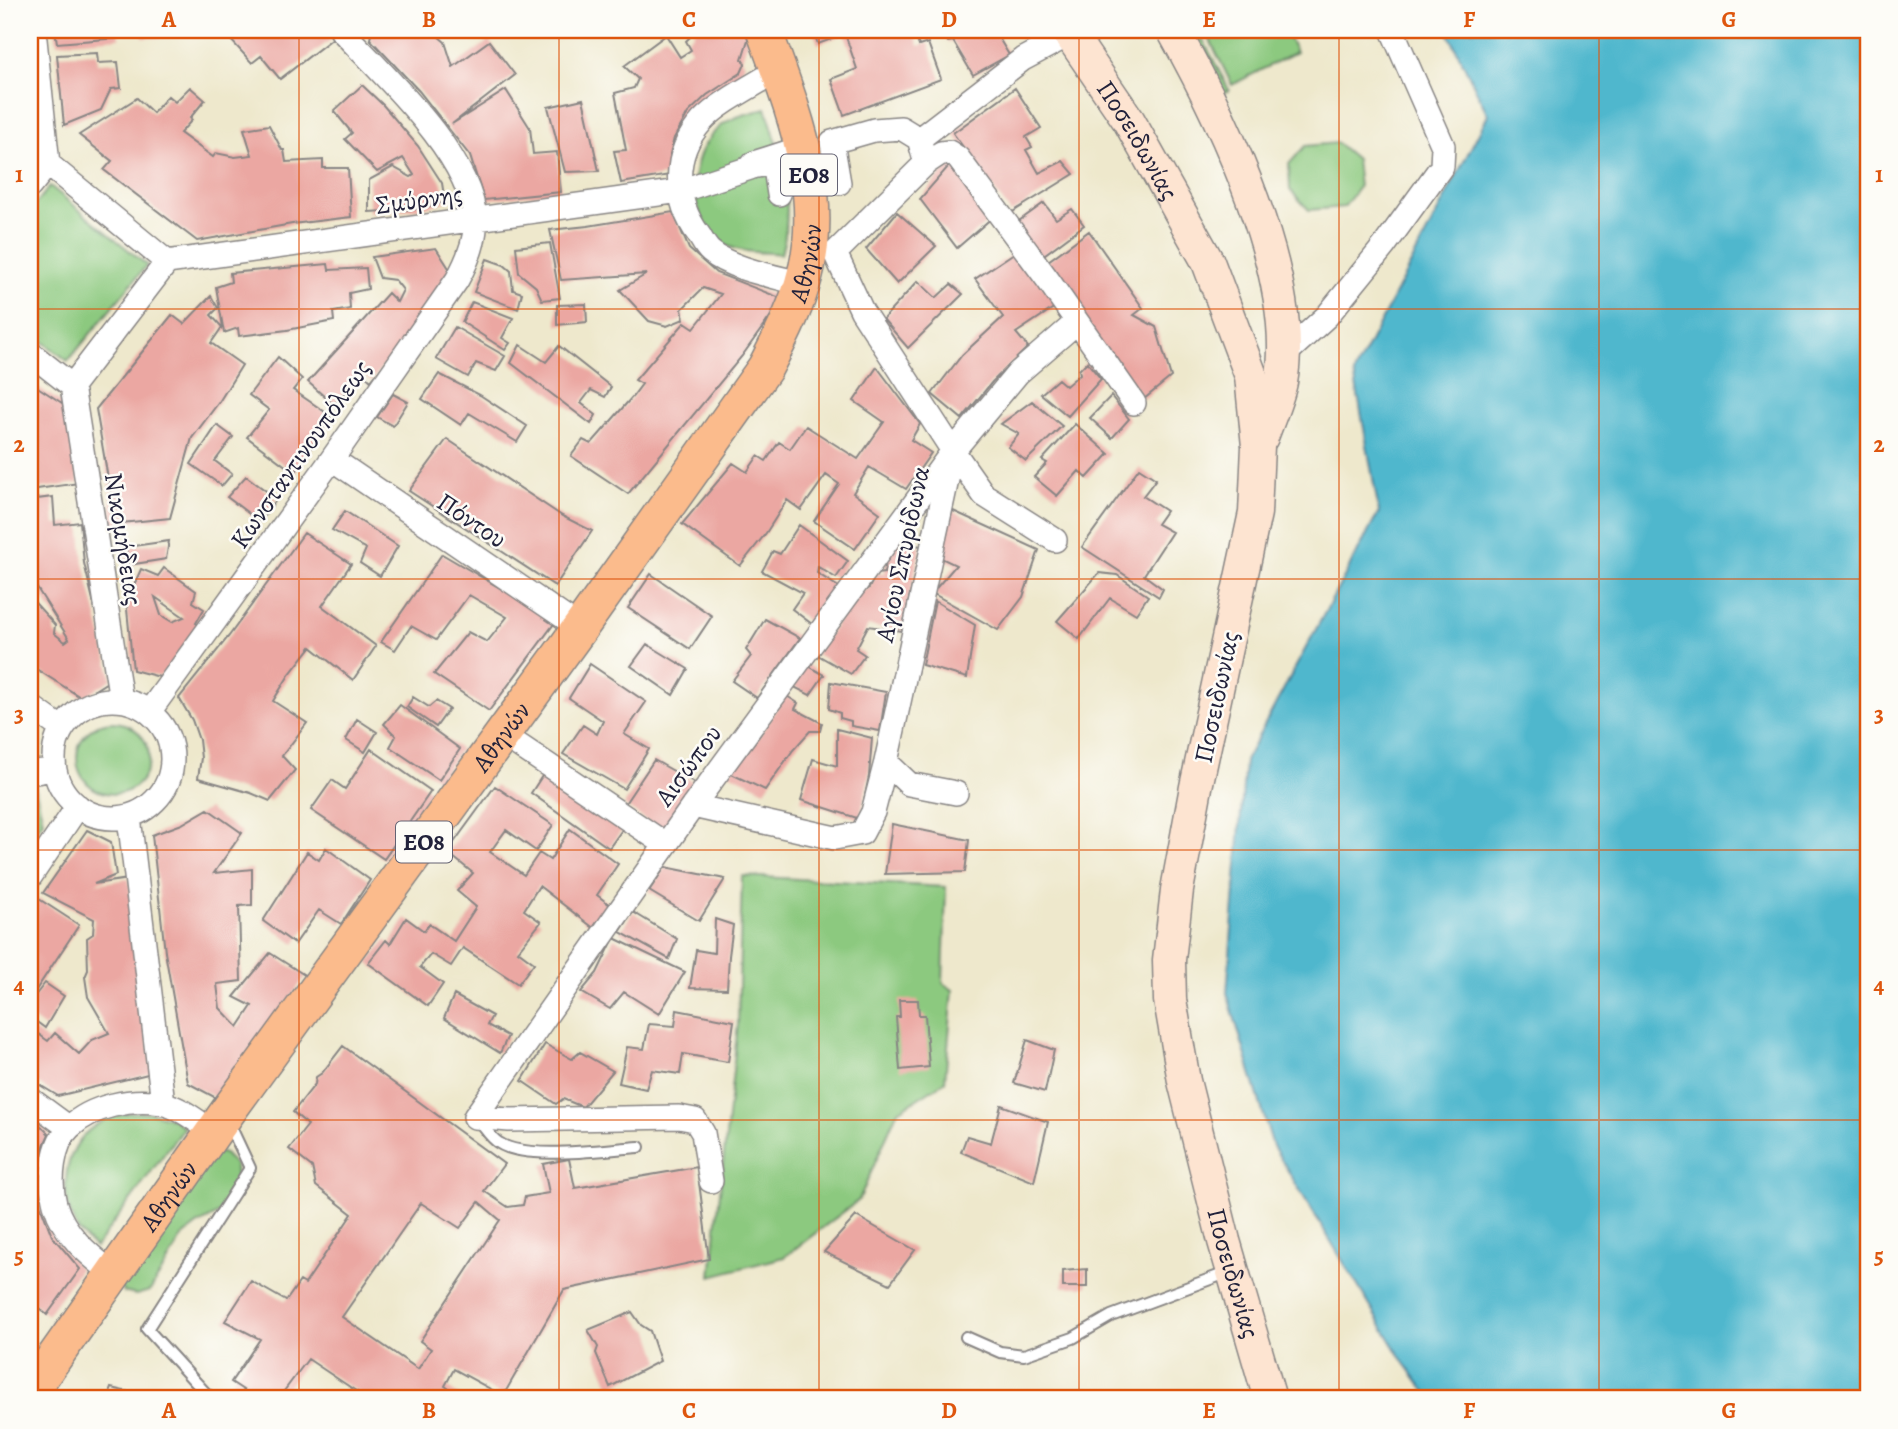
<svg xmlns="http://www.w3.org/2000/svg" width="1898" height="1429" viewBox="0 0 1898 1429" font-family="Alegreya,serif">
<style>
.green{fill:#8cc97f;stroke:#57765d;stroke-width:2}
.water{fill:#4fb7cd;stroke:#386c84;stroke-width:2}
.building{fill:#eba7a2;fill-rule:evenodd}
.lines{fill:none;stroke-linecap:round;stroke-linejoin:round}
.lane-casing{stroke:#888584;stroke-width:14}
.street-casing{stroke:#888584;stroke-width:26}
.secondary-casing{stroke:#888584;stroke-width:35}
.primary-casing{stroke:#888584;stroke-width:38}
.lane{stroke:#fff;stroke-width:10}
.street{stroke:#fff;stroke-width:23}
.secondary{stroke:#fde4d1;stroke-width:32}
.primary{stroke:#fbbb8c;stroke-width:35}
.grid{fill:none;stroke:#de560e;stroke-width:2;stroke-opacity:0.55}
.labels{text-anchor:middle;stroke-width:5;stroke-linejoin:round;paint-order:stroke}
.shield{fill:#fdfcf7;stroke:#646373;stroke-width:2}
.shield-label{font-size:24px;font-weight:bold;fill:#22223b}
.street-label{font-size:26px;fill:#22223b;stroke:#fdfcf7}
.neatline{fill:none;stroke:#de560e;stroke-width:2.5}
.grid-label{font-size:23px;text-anchor:middle;font-weight:bold;fill:#de560e}
</style>
<rect width="100%" height="100%" fill="#fdfcf7"/>
<filter id="ink" filterUnits="userSpaceOnUse"><feTurbulence type="fractalNoise" baseFrequency=".0143" numOctaves="2"/><feDisplacementMap in="SourceGraphic" scale="14" xChannelSelector="R" yChannelSelector="G"/><feConvolveMatrix kernelMatrix="1 2 1 2 8 2 1 2 1" color-interpolation-filters="sRGB"/></filter>
<filter id="wash" filterUnits="userSpaceOnUse"><feTurbulence type="fractalNoise" baseFrequency=".00686" numOctaves="4" result="noise"/><feDisplacementMap in="SourceGraphic" scale="28" xChannelSelector="R" yChannelSelector="G"/><feGaussianBlur stdDeviation="1.57" result="paint"/><feColorMatrix in="noise" values="0 0 0 0 0 0 0 0 0 0 0 0 0 0 0 0 0 1.4 0 .05"/><feComposite in="paint" operator="in"/></filter>
<g filter="url(#wash)">
<rect width="100%" height="100%" fill="#eee8cc"/>
<path class="green" d="M1189,30H1198L1229,90L1221,94Z
M1205,30H1285L1296,52L1232,85Z
M766,108C782,156 795,204 781,254C763,252 744,253 727,246C718,241 710,232 705,223C686,192 693,149 721,126C732,116 753,113 766,108Z
M1337,143L1356,159L1359,187L1344,207L1309,210L1290,190L1289,164L1305,146Z
M50,186L147,265L68,361L30,332V211Z
M77 758a36 36 0 1 1 72 0a36 36 0 1 1-72 0Z
M30,724L36,729L33,777L43,821L30,840Z
M742,876L946,887L943,983L953,990L945,1081L897,1112L859,1200L784,1257L711,1276L738,1024Z
M149,1112L173,1119L184,1127L95,1248C89,1242 81,1236 77,1228C57,1193 63,1143 101,1122C116,1113 132,1112 149,1112Z
M214,1151L225,1154L235,1165L236,1181L222,1212L197,1225L182,1237L150,1291L136,1295L123,1292L119,1285Z"/>
<path class="water" d="M1447,30H1868V1399H1431L1404,1362L1273,1146L1227,993L1245,761L1379,512L1354,373L1488,115Z"/>
<g id="blocks">
<path class="building" d="M55,30H118L119,38L57,43Z
M142,30H164V37L143,38Z
M237,30H326L333,38L280,79L261,56L252,63L229,38Z
M372,30H431L445,42L453,67L489,41L515,75L452,124L506,90L530,128L533,154L557,152L561,192L484,200L470,156L419,91L370,39Z
M693,30H751L742,59L745,64L741,73L707,95L688,113L674,138L670,154V175L621,183L614,151L626,150L615,93L634,88L638,79L624,66L666,35L680,57L691,50L686,41L694,33Z
M813,30H913L919,46L928,43L941,79L844,115L831,79L857,69L845,34L818,44Z
M940,30H994L1009,55L973,75L953,41L948,42Z
M97,53L98,63L118,62L121,88L111,89L101,110L64,125L57,55Z
M30,65L42,150L30,161Z
M362,85L383,105L418,146L442,183L445,202L418,209L369,212V180L393,167L411,177L414,175L403,158L377,172L345,139L352,133L334,111Z
M190,87L205,100L190,118L192,120L180,133L213,157L216,153L235,157L252,155L244,129L269,125L282,150H284L286,162L323,160V168H348L351,217L292,224L197,241L104,170L112,161L79,135L137,98L153,113L168,96L175,102Z
M1015,88L1041,128L1026,137L1032,147L1026,150L1039,173L1063,161L1074,174L1011,213L953,133Z
M583,99L599,171L565,172L548,107Z
M954,160L994,216L957,248L920,199Z
M1044,203L1056,219L1072,209L1084,225L1037,260L1012,226Z
M673,212L689,249L716,273L783,299L742,356L628,494L571,456L583,440L591,444L633,396L642,384L635,380L685,322L694,328L721,294L703,288L682,309L684,319L667,326L649,321L620,290L647,274L561,280L550,230L588,226Z
M897,212L936,246L897,284L866,249Z
M1089,231L1143,308L1134,315L1156,327L1171,377L1144,399L1097,343L1044,264Z
M550,243L560,298L542,300L536,287L519,273L516,247Z
M436,248L452,273L419,322L371,381L362,373L334,405L308,382L388,293L397,302L403,290L395,280L380,278L372,257Z
M1017,251L1058,305L1016,333L1028,347L992,382L962,419L932,394L962,355L1003,317L975,279Z
M487,259L504,265L511,271L513,290L522,293L518,309L474,292Z
M328,264L329,270L366,268L368,289L349,293L350,309L333,312L334,321L287,330L239,336L238,328L224,333L216,287L231,282L230,273Z
M918,281L936,298L951,284L963,294L908,348L883,319Z
M211,296L218,308L211,315L222,327L211,343L242,365L219,402L192,438L170,518L112,524L111,496L96,409L172,315L184,324Z
M472,302L513,318L502,338L510,343L505,350L462,322Z
M586,304L587,322L557,325V305Z
M455,327L505,356L496,371L476,363L468,377L436,359Z
M520,345L546,362L559,346L611,387L605,397L591,390L581,403L596,415L591,424L511,363Z
M278,357L302,379L293,390L331,416L295,473L247,437L269,410L249,395Z
M1087,362L1101,379L1068,416L1041,394L1058,379L1066,386L1080,374L1079,370Z
M877,367L920,424L911,440L931,453L906,489L869,467L853,493L880,513L855,549L814,521L839,484L826,475L801,510L787,500L766,533L740,566L682,524L733,463L747,472L758,456L766,461L779,442L790,449L806,426L858,459L884,422L854,401Z
M439,374L480,395L527,426L517,442L469,413L461,425L422,399Z
M30,382L65,405L79,483L30,490Z
M393,394L408,402L393,426L377,417Z
M1111,396L1129,419L1112,438L1090,418Z
M1032,401L1062,426L1026,461L1008,447L1019,434L1001,424Z
M1075,424L1109,454L1087,478L1079,471L1057,496L1034,477L1047,463L1042,460Z
M217,425L233,437L215,461L232,474L222,486L191,464Z
M447,439L562,516L592,531L555,586L409,491Z
M1139,468L1156,479L1143,496L1166,511L1157,524L1172,532L1144,575L1163,589L1159,597L1082,547Z
M246,476L277,499L260,522L227,497Z
M53,497L55,525L80,522L84,563L112,679L82,698L30,665V597L55,625L54,633L65,642L69,639L30,577V500Z
M951,510L1039,550L1023,597L998,630L932,593L956,565L941,558Z
M345,511L398,546L380,576L360,563L366,549L332,530Z
M799,525L848,561L836,578L818,567L817,573L840,588L812,624L792,609L803,593L762,571L773,551L780,554Z
M304,533L351,564L322,606L376,646L353,680L311,647L289,675L273,701L307,723L282,756L295,770L270,801L251,793L198,778L201,758L199,740L192,720L179,698L229,636Z
M169,541L166,559L128,565L126,547Z
M897,542L921,546L902,631L868,626L856,649L865,655L851,674L816,654L857,593L869,588L876,574L884,573L888,551Z
M442,554L556,621L489,711L434,674L468,632L487,642L507,617L469,595L436,640L411,626L395,650L381,642Z
M164,568L196,591L193,602L204,609L196,623L202,626L160,677L133,670L125,589L132,590L141,569L158,576ZM155,597L184,617L172,622L161,615Z
M1099,573L1117,575L1148,596L1136,614L1110,598L1079,639L1057,621Z
M651,574L712,616L690,649L628,608Z
M935,601L975,625L967,678L922,665Z
M765,619L800,638L757,698L732,681L751,656L746,650Z
M647,644L688,669L673,695L631,666Z
M590,664L646,702L624,734L649,749L624,789L563,754L583,725L597,734L603,721L569,698Z
M805,664L824,675L810,695L790,685Z
M831,682L886,692L880,731L851,726V721L840,718V713L829,709Z
M785,695L798,703L795,709L822,723L820,731H810L793,750L765,790L729,773L759,736Z
M413,697L429,707L436,701L449,709L436,727L407,707Z
M400,705L460,749L439,780L390,747L396,736L384,724Z
M357,719L377,732L365,752L346,740Z
M837,729L872,738L869,776L860,819L801,800L813,759L837,766Z
M371,749L431,791L384,859L311,810L332,780L345,789Z
M654,760L695,783L664,833L624,805Z
M546,770L626,824L609,848L531,793Z
M495,786L553,825L536,851L506,830L490,852L524,875L539,853L550,860L570,829L618,864L597,895L610,905L595,929L539,886L524,910L541,922L518,951L534,963L518,984L463,948L451,966L431,954L420,967L443,984L428,1006L368,963L386,940L390,944L406,918L424,931L429,924L454,941L476,907L457,891L473,873L447,852Z
M208,809L242,833L214,873L252,869V905L239,906L241,981L217,984L220,1008L238,1027L252,1006L234,997L270,953L306,976L218,1099L188,1083L165,952L152,835L182,824Z
M892,824L969,840L965,872L885,874Z
M87,830L111,842L116,875L94,884L129,879L152,1073L58,1096L30,1079V1028L48,1041L55,1033L79,1054L92,1040L109,1033L88,997L85,977L88,970L87,938L93,934L94,919L43,893Z
M326,848L370,880L341,924L319,910L295,944L263,921L307,852L319,860Z
M665,867L725,879L699,921L649,891Z
M39,899L79,925L34,993L30,991V913Z
M633,912L677,939L669,959L620,932Z
M715,919L733,925L729,956L727,989L690,988L696,950L714,953Z
M614,938L685,972L659,1014L624,992L610,1009L581,992L597,973Z
M45,983L64,996L45,1028L30,1017V1002Z
M454,995L492,1016L487,1025L508,1036L500,1053L444,1018Z
M899,1000H918L919,1015H925L929,1067L900,1070L896,1017H900Z
M677,1010L734,1021L728,1062L683,1054L680,1074L652,1070L646,1089L619,1083L627,1047L644,1049L649,1024L675,1026Z
M1027,1040L1054,1050L1045,1092L1014,1083Z
M545,1044L572,1059L580,1052L613,1071L583,1107L563,1099L556,1104L522,1081Z
M343,1046L504,1164L484,1191L508,1207L523,1205L525,1197L549,1193L543,1164L569,1159L575,1188L697,1167L709,1259L564,1290L503,1396L454,1369L445,1386L464,1399H368L308,1359L278,1399H257L231,1382L260,1339L225,1321L251,1281L286,1301L300,1281L305,1284L352,1214L316,1186L312,1167L289,1149L308,1125L293,1112L315,1084L316,1077L322,1073ZM479,1202L500,1220L420,1341L431,1349L418,1369L342,1317L421,1203L460,1228Z
M1001,1105L1048,1122L1034,1182L961,1152L967,1136L991,1143Z
M30,1115L49,1134L41,1152L36,1171L37,1197L52,1236L80,1269L47,1315L30,1300Z
M856,1216L915,1250L890,1284L824,1252Z
M1087,1269V1287H1063V1271Z
M632,1312L641,1325L650,1331L660,1361L610,1387L596,1353L598,1347L588,1330Z
M111,1388L155,1398L154,1399H107Z"/>
</g>
</g>
<g filter="url(#ink)">
<use href="#blocks" fill-opacity="0" stroke="#888584" stroke-width="2"/>
<g class="lines">
<defs>
<path id="lane" d="M477,1119C484,1126 490,1138 499,1143C526,1161 605,1149 639,1147
M966,1337L1000,1352L1024,1355L1073,1338L1111,1316L1229,1272
M211,1399L147,1329L250,1168L228,1121"/>
<path id="street" d="M34,30L48,164
M778,70C755,85 721,101 702,121C672,154 673,200 699,235C702,240 706,248 711,252C731,269 778,277 803,284
M926,163L919,139L1023,59L1070,34
M757,166L774,162L779,194
M839,183L832,142L874,130L901,128L919,139
M30,186L48,164L167,262
M835,253L926,163L941,153L949,152L958,158L1048,280L1134,403
M835,253L862,311L953,451L984,495L1055,540
M167,262L680,191L750,168L754,163L804,147
M30,353L72,386L167,262
M1284,355L1327,316L1384,246L1442,166L1443,146L1392,30
M72,386L121,700
M332,459L580,628
M54 759a59 59 0 1 1 118 0a59 59 0 1 1-118 0Z
M30,706L61,728
M149,712L332,459L457,280C467,262 477,240 475,219C470,154 384,76 341,30
M502,734L665,844
M886,762L909,784L956,793
M30,773L54,769
M693,806L835,838L862,833L873,812L886,762L951,461
M129,817L163,1103
M30,877L78,806
M30,1099L68,1127
M711,1181L703,1133L695,1120L679,1117L509,1120L475,1117L693,806L953,451L1018,373L1077,322
M112,1273C88,1254 64,1235 55,1204C49,1182 52,1143 70,1127C92,1106 131,1098 161,1103C180,1107 198,1122 213,1132"/>
<g id="secondary">
<path id="s1" d="M1067,30L1129,121L1208,262L1251,376L1258,446L1255,513L1196,787L1177,890L1169,960L1170,1000L1184,1081L1224,1241L1270,1399"/>
<path d="M1173,30C1223,119 1300,279 1281,382C1277,401 1268,420 1262,437"/>
</g>
<g id="primary">
<path id="s2" d="M30,1392L231,1107L580,628L765,368C779,341 793,314 802,285C830,198 793,111 764,30"/>
</g>
</defs>
<use href="#lane" class="lane-casing"/>
<use href="#street" class="street-casing"/>
<use href="#secondary" class="secondary-casing"/>
<use href="#primary" class="primary-casing"/>
<use href="#lane" class="lane"/>
<use href="#street" class="street"/>
<use href="#secondary" class="secondary"/>
<use href="#primary" class="primary"/>
</g>
</g>
<path class="grid" d="M299,30V1399M559,30V1399M819,30V1399M1079,30V1399M1339,30V1399M1599,30V1399M30,309H1868M30,579H1868M30,850H1868M30,1120H1868"/>
<g class="labels">
<g class="shield">
<rect x="781" y="154.5" width="56" height="41" rx="5"/>
<rect x="396" y="821.5" width="56" height="41" rx="5"/>
</g>
<g class="shield-label">
<text x="809" y="183">ΕΟ8</text>
<text x="424" y="850">ΕΟ8</text>
</g>
<g class="street-label">
<text dy="9" stroke="none"><textPath href="#s1" startOffset="131">Ποσειδωνίας</textPath></text>
<text transform="translate(419 199) rotate(-8)" y="9">Σμύρνης</text>
<text dy="9" stroke="none"><textPath href="#s2" startOffset="1374">Αθηνών</textPath></text>
<text transform="translate(300 454) rotate(-55)" y="9">Κωνσταντινουπόλεως</text>
<text transform="translate(472 520) rotate(34)" y="9">Πόντου</text>
<text transform="translate(124 539) rotate(81)" y="9">Νικομήδειας</text>
<text transform="translate(902 554) rotate(-78)" y="9">Αγίου Σπυρίδωνα</text>
<text transform="translate(1216 697) rotate(-78)" y="9">Ποσειδωνίας</text>
<text dy="9" stroke="none"><textPath href="#s2" startOffset="807">Αθηνών</textPath></text>
<text transform="translate(688 765) rotate(-54)" y="9">Αισώπου</text>
<text dy="9" stroke="none"><textPath href="#s2" startOffset="240">Αθηνών</textPath></text>
<text dy="9" stroke="none"><textPath href="#s1" startOffset="1307">Ποσειδωνίας</textPath></text>
</g>
</g>
<rect width="1898" height="1429" fill="none" stroke="#fdfcf7" stroke-width="77"/>
<rect x="38" y="38" width="1822" height="1352" class="neatline"/>
<g class="grid-label">
<text x="169" y="27">A</text>
<text x="429" y="27">B</text>
<text x="689" y="27">C</text>
<text x="949" y="27">D</text>
<text x="1209" y="27">E</text>
<text x="1469" y="27">F</text>
<text x="1729" y="27">G</text>
<text x="19" y="182">1</text>
<text x="1879" y="182">1</text>
<text x="19" y="452">2</text>
<text x="1879" y="452">2</text>
<text x="19" y="722">3</text>
<text x="1879" y="722">3</text>
<text x="19" y="993">4</text>
<text x="1879" y="993">4</text>
<text x="19" y="1263">5</text>
<text x="1879" y="1263">5</text>
<text x="169" y="1418">A</text>
<text x="429" y="1418">B</text>
<text x="689" y="1418">C</text>
<text x="949" y="1418">D</text>
<text x="1209" y="1418">E</text>
<text x="1469" y="1418">F</text>
<text x="1729" y="1418">G</text>
</g>
</svg>
